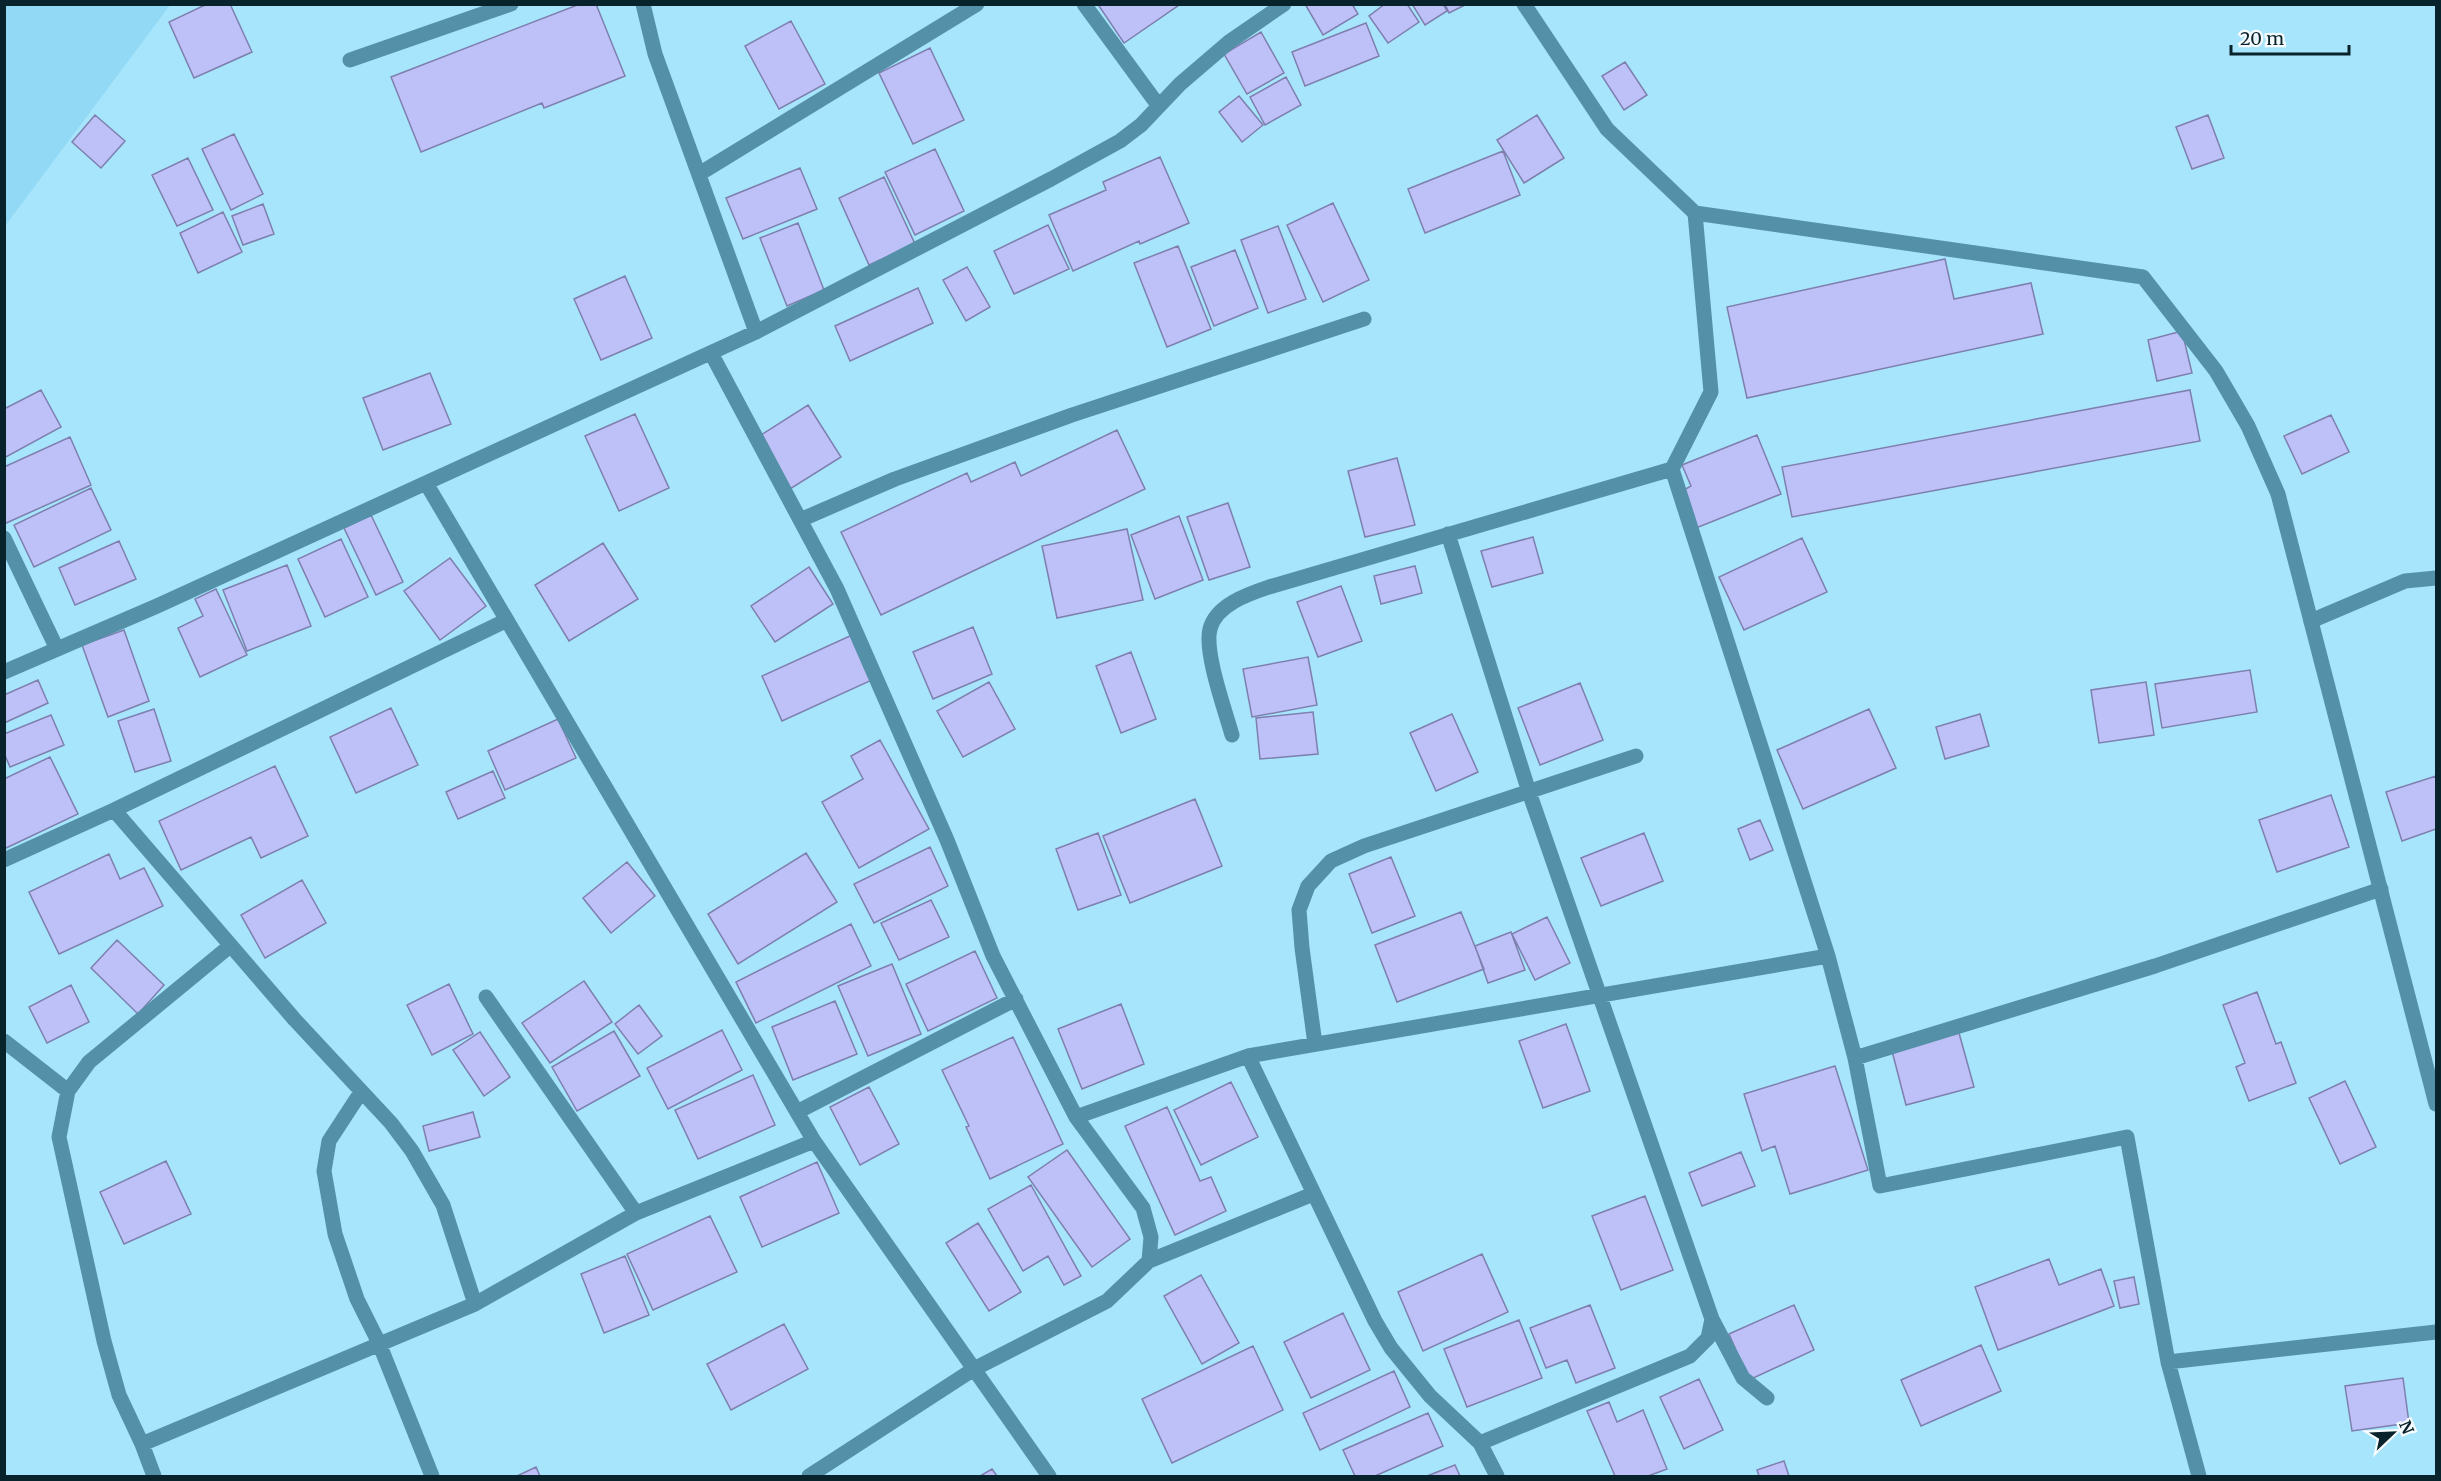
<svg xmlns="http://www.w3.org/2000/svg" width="2441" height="1481" viewBox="0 0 2441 1481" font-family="Merriweather,serif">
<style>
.built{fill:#91d9f4}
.building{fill:#bec0f8;stroke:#7e7fae;stroke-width:1.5}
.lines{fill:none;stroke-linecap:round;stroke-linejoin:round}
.service{stroke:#5491a8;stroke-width:15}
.minor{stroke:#5491a8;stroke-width:15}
.tertiary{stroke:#5491a8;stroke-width:15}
</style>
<rect width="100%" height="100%" fill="#a6e5fc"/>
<path class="built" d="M5,4L170,5L5,226L4,5Z"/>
<path class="building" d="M207,4H230L252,52L194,78L169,22Z
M580,4H596L625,76L544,108L542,103L421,152L391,77Z
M1102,4H1179V5L1124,43L1099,6Z
M1305,4H1352L1358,14L1323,35Z
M1385,4H1407L1419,22L1388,43L1369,16Z
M1412,4H1443L1447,11L1425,25Z
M1445,4H1467L1449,13Z
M791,21L825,84L779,109L745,46Z
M1366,23L1379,56L1305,86L1292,52Z
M1261,32L1284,73L1247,94L1224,54Z
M930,48L964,120L913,144L879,73Z
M1625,62L1647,95L1624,110L1602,76Z
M1286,77L1301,105L1265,125L1250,97Z
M1239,96L1263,125L1242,142L1219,112Z
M95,115L125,141L101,168L72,142Z
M1537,115L1564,158L1524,183L1497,140Z
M2208,115L2224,158L2192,169L2176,127Z
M234,134L263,194L231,210L202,149Z
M935,149L964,211L915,235L885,172Z
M1503,151L1520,195L1425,233L1408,189Z
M1160,157L1189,223L1140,244L1139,241L1073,271L1049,215L1106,190L1103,182Z
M188,158L213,210L177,226L152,175Z
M800,168L817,209L743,239L726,198Z
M884,177L915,244L869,265L839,198Z
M1333,203L1369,280L1323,302L1287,225Z
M263,204L274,234L243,245L232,216Z
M223,212L242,252L198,273L180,233Z
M798,223L824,290L787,306L760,238Z
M1048,225L1069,269L1014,294L994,251Z
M1278,226L1306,299L1268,313L1241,240Z
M1178,246L1211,329L1167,347L1134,263Z
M1235,250L1258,308L1214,326L1191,267Z
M1945,259L1954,299L2031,283L2043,334L1747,398L1727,307Z
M967,267L990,307L966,321L943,280Z
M625,276L652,338L601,360L574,299Z
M918,288L933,323L850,361L835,326Z
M2182,331L2192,373L2157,381L2148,340Z
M430,373L451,424L383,450L363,398Z
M41,390L61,427L4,458V409Z
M2190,390L2200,441L1792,517L1782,467Z
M808,405L841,457L790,489L758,437Z
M635,414L669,488L619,511L585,436Z
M2331,415L2349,452L2302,474L2284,436Z
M1117,430L1145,489L881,615L841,532L967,473L971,482L1015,462L1021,476Z
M1757,435L1781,494L1696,528L1682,491L1691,486L1682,465Z
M70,437L91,485L4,524V467Z
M1397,458L1415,525L1365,537L1348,471Z
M91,488L111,530L34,567L14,525Z
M1228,503L1250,567L1209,580L1187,517Z
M371,515L403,582L376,595L344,528Z
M1179,516L1203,580L1155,599L1131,535Z
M1127,529L1143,600L1057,618L1042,546Z
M1533,537L1543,573L1492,587L1481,551Z
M1802,538L1827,592L1744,630L1719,577Z
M341,539L368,597L325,617L298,559Z
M119,541L136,579L75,605L59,568Z
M603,543L638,599L569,641L535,585Z
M450,558L486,606L440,640L404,591Z
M287,565L311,626L247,651L223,590Z
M1415,566L1422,593L1381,604L1374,576Z
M809,567L833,604L775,642L751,606Z
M1341,586L1362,641L1318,657L1297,602Z
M216,589L247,655L200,677L178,628L203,616L195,599Z
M973,627L992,674L933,699L913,652Z
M124,630L149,701L108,717L82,645Z
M852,635L872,680L782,721L762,676Z
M1131,652L1156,719L1121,733L1096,666Z
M1308,657L1317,705L1252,717L1243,669Z
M2250,670L2257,712L2162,728L2155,684Z
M38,680L48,703L4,723V695Z
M989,682L1015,729L963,757L937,711Z
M2146,682L2154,735L2099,743L2091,690Z
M1580,683L1603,740L1540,765L1518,708Z
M391,708L418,765L356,793L330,737Z
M154,709L171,761L135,772L118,721Z
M1869,709L1896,768L1803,809L1777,750Z
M1313,712L1318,754L1260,759L1256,718Z
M1452,714L1478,772L1436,791L1410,733Z
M1980,714L1989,746L1945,759L1936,727Z
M51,715L64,745L10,767L4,753V734Z
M558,719L576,758L505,790L488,751Z
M880,740L929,829L859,868L822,802L863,779L851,756Z
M50,757L78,814L4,849V779Z
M275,766L308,836L261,858L251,837L181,870L159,821Z
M493,771L505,798L458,819L446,792Z
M2436,776V829L2402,841L2386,792Z
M2331,795L2349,847L2277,872L2259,820Z
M1195,799L1222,866L1130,903L1103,836Z
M1760,820L1773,850L1750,860L1738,829Z
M1098,833L1121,895L1078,910L1056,849Z
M1644,833L1663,881L1601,906L1581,858Z
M930,847L948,886L874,923L854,884Z
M806,853L837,902L738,964L708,914Z
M109,854L120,879L144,868L163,906L59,954L29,892Z
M1391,857L1415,916L1372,933L1349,874Z
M627,862L655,896L611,933L583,898Z
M302,880L326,923L265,958L241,915Z
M931,900L949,937L899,960L881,923Z
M1461,912L1484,969L1397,1002L1375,945Z
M1547,917L1570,963L1535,980L1512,934Z
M851,924L871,966L756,1023L736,982Z
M1511,932L1525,970L1488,983L1475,946Z
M117,940L164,985L138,1014L91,968Z
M975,951L997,998L928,1031L906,984Z
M892,964L921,1034L868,1056L838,986Z
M584,981L612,1022L550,1063L522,1023Z
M449,984L473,1034L432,1055L407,1005Z
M71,985L89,1022L47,1043L29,1007Z
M2257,992L2276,1044L2281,1042L2296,1083L2249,1101L2236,1067L2245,1063L2223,1005Z
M835,1001L857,1054L793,1080L772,1027Z
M1121,1004L1144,1064L1082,1089L1058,1029Z
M639,1005L662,1036L638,1054L615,1024Z
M1566,1024L1590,1091L1543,1108L1519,1041Z
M722,1030L742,1070L668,1109L647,1068Z
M614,1031L640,1076L577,1111L552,1067Z
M480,1032L510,1077L484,1096L453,1050Z
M1959,1033L1974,1087L1906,1105L1892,1051Z
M1013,1037L1063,1144L990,1179L966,1127L969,1126L942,1070Z
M1835,1066L1868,1170L1790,1194L1775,1146L1762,1151L1744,1094Z
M753,1075L775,1125L698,1159L675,1110Z
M2345,1081L2376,1147L2340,1164L2309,1098Z
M1231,1082L1258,1137L1201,1165L1174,1110Z
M869,1087L899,1144L860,1165L830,1107Z
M1167,1107L1200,1181L1211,1177L1226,1211L1175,1235L1125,1126Z
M473,1112L480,1137L429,1151L423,1126Z
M1067,1150L1130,1239L1092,1267L1028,1177Z
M1741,1152L1755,1186L1702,1206L1689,1173Z
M166,1161L191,1214L124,1244L100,1192Z
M817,1162L839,1213L762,1247L740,1197Z
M1031,1185L1081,1276L1064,1285L1048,1256L1023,1271L988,1209Z
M1645,1196L1673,1270L1621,1290L1592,1216Z
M710,1216L737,1272L653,1310L627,1254Z
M978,1223L1021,1292L989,1311L946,1243Z
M1482,1254L1508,1312L1423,1351L1398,1292Z
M625,1256L649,1315L604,1333L581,1274Z
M2049,1259L2059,1285L2101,1269L2114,1306L1998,1350L1975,1287Z
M1201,1275L1239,1343L1202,1364L1164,1296Z
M2134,1277L2139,1304L2120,1308L2114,1281Z
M1590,1305L1615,1368L1576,1383L1567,1360L1546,1368L1530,1328Z
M1794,1305L1814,1350L1749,1380L1729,1334Z
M1343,1313L1370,1370L1311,1398L1284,1342Z
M1519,1320L1542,1378L1467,1407L1444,1349Z
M784,1324L808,1369L731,1410L707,1364Z
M1981,1345L2001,1391L1921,1426L1901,1380Z
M1253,1346L1283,1410L1172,1463L1142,1399Z
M1394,1371L1410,1407L1320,1450L1303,1413Z
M2403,1378L2409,1423L2352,1431L2345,1386Z
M1699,1379L1723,1430L1684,1449L1660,1397Z
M1609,1402L1617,1422L1643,1410L1667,1469L1648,1476H1615L1587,1411Z
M1428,1413L1443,1446L1375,1476H1355L1343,1450Z
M1784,1461L1789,1476H1759L1757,1470Z
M1455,1465L1460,1476H1427Z
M536,1467L540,1476H517Z
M992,1469L997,1476H980Z"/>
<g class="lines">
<path class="service" d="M2311,621L2405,581L2436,578"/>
<path class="minor" d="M1084,4L1158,105
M350,60L511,4
M699,174L977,4
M756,332L1051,179L1120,141L1141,125L1180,84L1229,42L1284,4
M711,353L837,589L947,840L993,956L1076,1117L1248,1056L1828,956L1672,469L1711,392L1695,213
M426,483L814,1141L1049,1476
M800,520L895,479L1072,415L1364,319
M1448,534L1529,792L1712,1319L1708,1338L1690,1356L1480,1443
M4,538L57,649
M4,672L157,606L756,332L655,54L643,4
M1232,735C1225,710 1204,652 1210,629C1216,605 1248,594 1269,587L1672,469
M4,860L114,810
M1828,956L1855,1058L1880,1186L2127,1137L2168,1362L2436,1332
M486,997L636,1213
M4,1041L68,1091
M1315,1044L1302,948L1299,910L1308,886L1331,861L1364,846L1636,756
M1248,1056L1375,1321L1391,1348L1430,1396L1480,1443L1497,1476
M1855,1058L2155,966L2381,889
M361,1092L329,1141L324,1171L335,1234L357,1299L379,1343L432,1476
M797,1112L1016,999
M1149,1261L1313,1194
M475,1304L443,1205L412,1151L391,1123L295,1020L114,810L507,620
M1712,1319L1743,1378L1767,1398
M2168,1362L2199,1476
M142,1444L475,1304L636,1213L814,1141
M154,1476L142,1444L119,1395L104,1341L59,1137L68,1091L89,1062L230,946
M809,1476L974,1369L1107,1301L1149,1261L1151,1237L1143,1208L1076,1117"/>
<path class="tertiary" d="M1524,4L1607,129L1695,213L2143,277L2216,371L2248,426L2278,494L2436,1104"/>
</g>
<rect width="2441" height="1481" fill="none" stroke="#09232c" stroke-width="12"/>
<g transform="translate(2393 1433) rotate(67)" stroke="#f6fcfe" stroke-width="4.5" paint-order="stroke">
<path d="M0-4.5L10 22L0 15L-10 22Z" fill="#09232c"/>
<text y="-9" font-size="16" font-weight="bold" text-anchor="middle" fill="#09232c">N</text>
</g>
<path d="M2231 45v9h118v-9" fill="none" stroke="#09232c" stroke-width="3"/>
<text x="2240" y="45" font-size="18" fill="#09232c" stroke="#f6fcfe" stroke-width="4.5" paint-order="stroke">20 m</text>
</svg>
